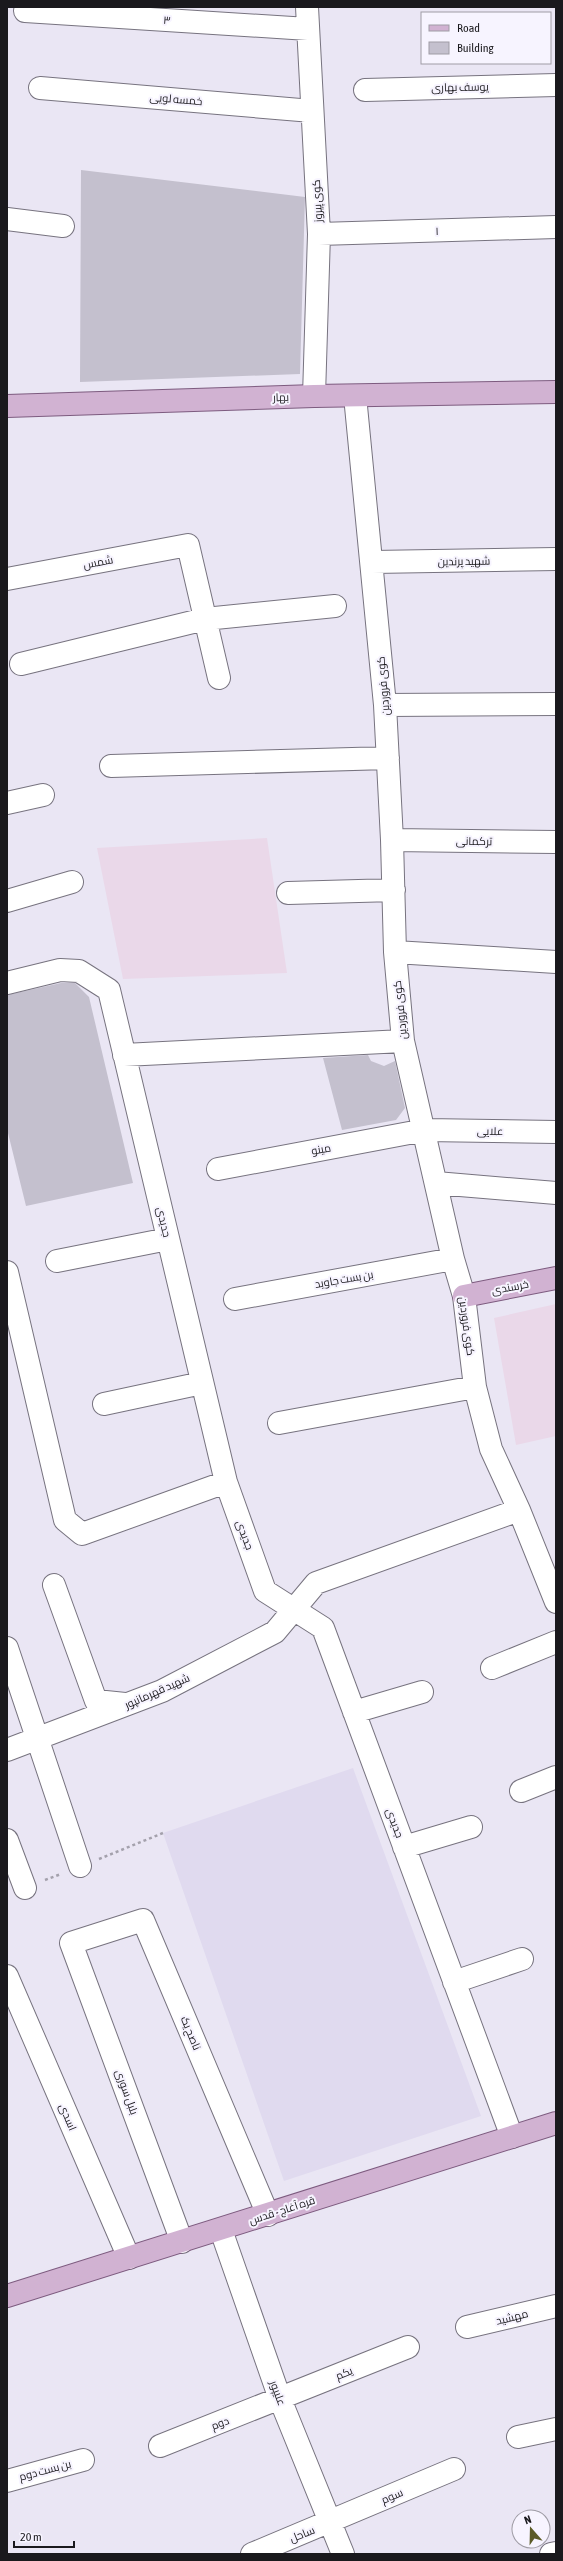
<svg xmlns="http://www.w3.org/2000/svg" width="563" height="2561" viewBox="0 0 563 2561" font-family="'Asap Condensed',Cairo,sans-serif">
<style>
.built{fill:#e0daef}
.education{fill:#ead8e9}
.building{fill:#c4c0ce}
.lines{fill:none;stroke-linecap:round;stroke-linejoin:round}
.minor-casing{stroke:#77737f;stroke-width:24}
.major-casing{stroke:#7d5b7f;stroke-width:24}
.path{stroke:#a4a1ac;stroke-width:2.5;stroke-dasharray:3 3;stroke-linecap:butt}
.minor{stroke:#fff;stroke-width:22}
.major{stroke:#d1b2d2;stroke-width:22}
.labels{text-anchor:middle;stroke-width:4;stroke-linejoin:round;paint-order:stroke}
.street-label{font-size:11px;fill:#1a191d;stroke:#f7f4ff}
</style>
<rect width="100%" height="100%" fill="#eae6f4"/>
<path class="built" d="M353,1768L481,2116L284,2181L163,1833Z"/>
<path class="education" d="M267,838L287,973L123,979L97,848Z
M556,1304V1436L516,1445L494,1318Z"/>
<path class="building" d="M81,170L305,197L300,374L80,382Z
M61,983H75L89,997L133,1183L26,1206L7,1129V995Z
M368,1055L371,1061L384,1066L395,1061L405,1108L396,1120L342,1130L323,1058Z"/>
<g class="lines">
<defs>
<path id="minor" d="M307,7L319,234L314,396
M25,11L308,29
M40,88L312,111
M365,90L556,85
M7,219L63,226
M319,234L556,227
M355,396L385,705L392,840L395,952L403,1041L453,1259L464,1296L475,1387L491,1449L519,1510L556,1602
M373,562L556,559
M7,579L188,545L219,678
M21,664L205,619L335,606
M385,705L556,704
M111,766L388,758
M7,803L43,795
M392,840L556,842
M288,893L394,890
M7,901L72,882
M395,952L556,962
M7,983L60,970L79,971L109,990L226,1482L265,1591L323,1628L512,2137
M124,1055L403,1041
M218,1169L425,1130L556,1132
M436,1183L556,1193
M57,1261L168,1239
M7,1272L65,1520L82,1534L226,1482
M235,1299L453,1259
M104,1404L202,1383
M279,1423L475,1387
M54,1585L96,1701L125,1704
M7,1648L80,1866
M492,1668L556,1642
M354,1712L422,1692
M7,1750L162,1691L275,1632L316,1583L519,1510
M521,1791L556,1777
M7,1840L25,1888
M404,1847L471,1827
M7,1976L129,2258
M454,1982L522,1959
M221,2230L280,2399L343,2554
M182,2242L71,1943L143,1920L268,2215
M467,2327L556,2306
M518,2437L556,2429
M160,2446L408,2347
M7,2481L83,2460
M252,2554L454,2469
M551,2554L556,2553"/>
<path id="major" d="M7,406L314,396L556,392
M464,1296L556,1278
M7,2296L556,2123"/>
</defs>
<use href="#minor" class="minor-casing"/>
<use href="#major" class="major-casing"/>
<path class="path" d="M99,1859L163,1833
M45,1880L61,1874"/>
<use href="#minor" class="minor"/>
<use href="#major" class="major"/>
</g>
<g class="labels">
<g class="street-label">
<text transform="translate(167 20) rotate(4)" y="4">۳</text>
<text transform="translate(460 87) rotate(-1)" y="4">یوسف بهاری</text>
<text transform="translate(176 99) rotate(5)" y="4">خمسه لویی</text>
<text transform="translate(317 201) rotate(-93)" y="4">کوی پیروز</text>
<text transform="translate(437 231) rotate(-2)" y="4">۱</text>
<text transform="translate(281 397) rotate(-2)" y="4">بهار</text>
<text transform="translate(464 561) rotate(-1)" y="4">شهید پرندین</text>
<text transform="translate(98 562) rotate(-11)" y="4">شمس</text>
<text transform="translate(383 686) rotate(-95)" y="4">کوی فروردین</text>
<text transform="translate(474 841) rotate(1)" y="4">ترکمانی</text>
<text transform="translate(400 1010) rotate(-96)" y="4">کوی فروردین</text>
<text transform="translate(490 1131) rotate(1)" y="4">علایی</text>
<text transform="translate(321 1149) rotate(-10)" y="4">مینو</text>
<text transform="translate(164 1222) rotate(77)" y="4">جدیدی</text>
<text transform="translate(344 1279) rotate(-10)" y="4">بن بست جاوید</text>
<text transform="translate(510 1287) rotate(-11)" y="4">خرسندی</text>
<text transform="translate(467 1326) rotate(82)" y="4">کوی فروردین</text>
<text transform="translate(245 1535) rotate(70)" y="4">جدیدی</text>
<text transform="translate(157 1691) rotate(-24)" y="4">شهید قهرمانپور</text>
<text transform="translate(395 1823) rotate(70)" y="4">جدیدی</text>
<text transform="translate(191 2033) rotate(67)" y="4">ناصح یک</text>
<text transform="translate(127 2092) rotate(70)" y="4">بلبل سوری</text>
<text transform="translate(68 2117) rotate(67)" y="4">اسدی</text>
<text transform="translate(282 2210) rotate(-18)" y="4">قره آغاج - قدس</text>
<text transform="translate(512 2317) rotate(-14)" y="4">مهشید</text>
<text transform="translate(344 2373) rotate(-22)" y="4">یکم</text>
<text transform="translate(278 2393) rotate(70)" y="4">علیپور</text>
<text transform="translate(220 2423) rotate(-21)" y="4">دوم</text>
<text transform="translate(45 2470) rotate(-15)" y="4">بن بست دوم</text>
<text transform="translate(392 2496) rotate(-23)" y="4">سوم</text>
<text transform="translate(302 2534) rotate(-22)" y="4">ساحل</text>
</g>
</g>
<rect width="563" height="2561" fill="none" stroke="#1a191d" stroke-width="16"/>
<rect x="421" y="12" width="130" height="52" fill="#f7f4ff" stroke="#9f9ca5"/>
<rect x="429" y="25" width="20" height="6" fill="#d1b2d2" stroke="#9f9ca5"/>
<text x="457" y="32" font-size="12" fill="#1a191d">Road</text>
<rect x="429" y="42" width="20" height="12" fill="#c4c0ce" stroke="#9f9ca5"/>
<text x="457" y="52" font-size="12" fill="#1a191d">Building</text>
<g transform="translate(531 2529) rotate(340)"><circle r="19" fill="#f7f4ff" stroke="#9f9ca5"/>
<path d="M0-3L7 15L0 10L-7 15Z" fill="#5c5b27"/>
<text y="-6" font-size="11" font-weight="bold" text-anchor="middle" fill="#1a191d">N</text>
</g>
<path d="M14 2541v6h60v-6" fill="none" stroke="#1a191d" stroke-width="2"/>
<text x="20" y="2541" font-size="12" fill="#1a191d" stroke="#f7f4ff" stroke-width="3" paint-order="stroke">20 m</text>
</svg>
